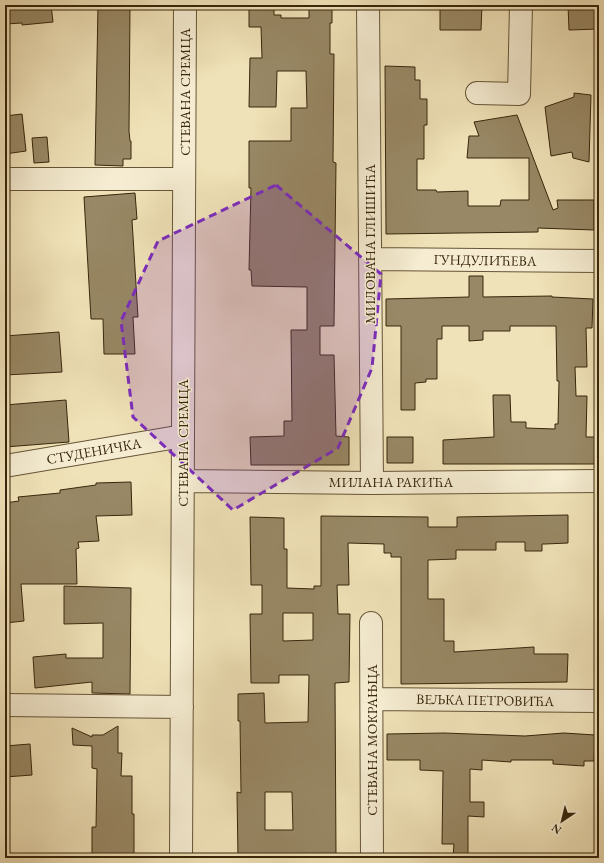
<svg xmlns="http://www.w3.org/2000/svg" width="604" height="863" viewBox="0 0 604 863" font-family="'EB Garamond',serif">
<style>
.building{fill:#988865;stroke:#38260c;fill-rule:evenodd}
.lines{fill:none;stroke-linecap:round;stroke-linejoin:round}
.minor-casing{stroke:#665537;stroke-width:24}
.minor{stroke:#f5ecd1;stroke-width:22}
.marked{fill:#7b2cbf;fill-opacity:0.2;stroke:#7b2cbf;stroke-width:3;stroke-dasharray:8 5;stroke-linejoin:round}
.labels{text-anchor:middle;stroke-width:3;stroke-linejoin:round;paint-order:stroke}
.street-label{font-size:14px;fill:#38260c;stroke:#f5ecd1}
</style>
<rect width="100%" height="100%" fill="#f0e2b8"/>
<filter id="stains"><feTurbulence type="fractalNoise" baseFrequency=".005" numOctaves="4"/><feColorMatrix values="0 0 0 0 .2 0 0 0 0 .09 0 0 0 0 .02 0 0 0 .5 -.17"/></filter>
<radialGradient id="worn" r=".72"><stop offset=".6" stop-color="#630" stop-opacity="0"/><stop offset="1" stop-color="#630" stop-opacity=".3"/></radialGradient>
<path class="building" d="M5,5H51L53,22L22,25V23L5,24Z
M98,5H130L129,131L130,141H131V159H123V166L95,165Z
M249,5H274V15H281V18H309V5H332V23H330V54H334L333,162L336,163L334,326H320V355H334L336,436L349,437V465H251L250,437L284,436V421H292L291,330H307V287L252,286L251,270H249L251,188H249V141H291V108H307L306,71H277L276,107H249L250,58H262L261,27H249Z
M440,5H482L481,30H440Z
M568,5H599V29L569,30Z
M385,66L415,67V80H420V99H427V125H424V159H417V190H436L437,192L468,191V206H500L501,200H529V158H467L469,136H479L474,122L517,115L553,210L558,208L557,200H594V230L538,228V232L386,234Z
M574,93L591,95L589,162L573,158L572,152L551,156L545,107L574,97Z
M22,114L26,151L5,154V116Z
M47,137L49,162L34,163L32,138Z
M135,193L137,219L132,220L138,317H133L135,354H104L103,319H91L84,197Z
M469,276H483V297L552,296V297L593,299L592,328H586L587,367H575L576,396H587L586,437H596L595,464H443V440L494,437L493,395H510L511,422H526V428L555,429V424H558L559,381H557L556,326H510V331H483V340L469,341V326H442V339H437V379H426V382L415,383V410H401V326H386V299L469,297Z
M59,332L62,372L5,375V336Z
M66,400L69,442L5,447V405Z
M387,437H413V463H387Z
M131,482L132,515L96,516L99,541L78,542L79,548L76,549L77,584H21L24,621L5,623V503L19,501L18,497L60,493V490L96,485V483Z
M568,515V543L545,544H542V551H525V542H496V550H456V559L428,560V599H444V641H454V652L534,647V654H568L567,682L401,684V557H391V553H384V544L348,543L349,585H337L338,614H350L349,682L335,683L336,858H238L237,792L241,793L240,721H238V694L264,693L265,723L308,722L309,675H279V683H251L250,614H262V585H251L250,517L284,518V549H287V588L314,589V586H321V516L428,517V527H457V517ZM283,613H313V640L283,641ZM265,792H292L293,830H265Z
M64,586L131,588L130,694L92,693V682L35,688L33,657L66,654V658H103V623L64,624Z
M118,726V753H122L121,776H132V814H134V858H92V827H96L97,769L92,768V746L73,745L72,728L92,737V735H103Z
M444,733L525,736L564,733L595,735L594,761H584V766L553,764V760H511V762L482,760V770L470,769V802H484V817L468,816V858H453L454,844H442L443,771L420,770V760H387V734Z
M30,744L32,775L5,777V746Z"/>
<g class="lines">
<defs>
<path id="minor" d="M368,5L372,483
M477,93L519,94L521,5
M5,179H184
M371,259L599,261
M5,466L183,436
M183,481L372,483L599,481
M371,623L372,858
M372,699L599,701
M5,705L182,707
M181,858L185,5"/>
</defs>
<use href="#minor" class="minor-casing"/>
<use href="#minor" class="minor"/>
</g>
<path class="marked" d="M276,185L381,274L372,368L338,448L233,510L133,417L121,321L158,241Z"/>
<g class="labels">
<g class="street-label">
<text transform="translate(185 92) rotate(-90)" y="5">СТЕВАНА СРЕМЦА</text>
<text transform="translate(370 244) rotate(-90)" y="5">МИЛОВАНА ГЛИШИЋА</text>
<text transform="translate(485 260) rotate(1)" y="5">ГУНДУЛИЋЕВА</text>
<text transform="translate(183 443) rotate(-90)" y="5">СТЕВАНА СРЕМЦА</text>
<text transform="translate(94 451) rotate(-10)" y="5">СТУДЕНИЧКА</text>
<text x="391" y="487">МИЛАНА РАКИЋА</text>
<text transform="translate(485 700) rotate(1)" y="5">ВЕЉКА ПЕТРОВИЋА</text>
<text transform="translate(372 740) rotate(-90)" y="5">СТЕВАНА МОКРАЊЦА</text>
</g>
</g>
<rect width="604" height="863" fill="none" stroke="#f0e2b8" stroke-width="20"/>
<rect x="6" y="6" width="592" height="851" fill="none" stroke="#38260c" stroke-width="2"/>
<rect x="10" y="10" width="584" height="843" fill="none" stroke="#38260c"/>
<g transform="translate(562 821) rotate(215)" stroke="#f5ecd1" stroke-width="3" paint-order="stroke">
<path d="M0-3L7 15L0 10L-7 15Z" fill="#38260c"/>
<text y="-6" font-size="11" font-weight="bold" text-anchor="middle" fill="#38260c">N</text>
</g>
<rect width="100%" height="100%" filter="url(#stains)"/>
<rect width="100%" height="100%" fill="url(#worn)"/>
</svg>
